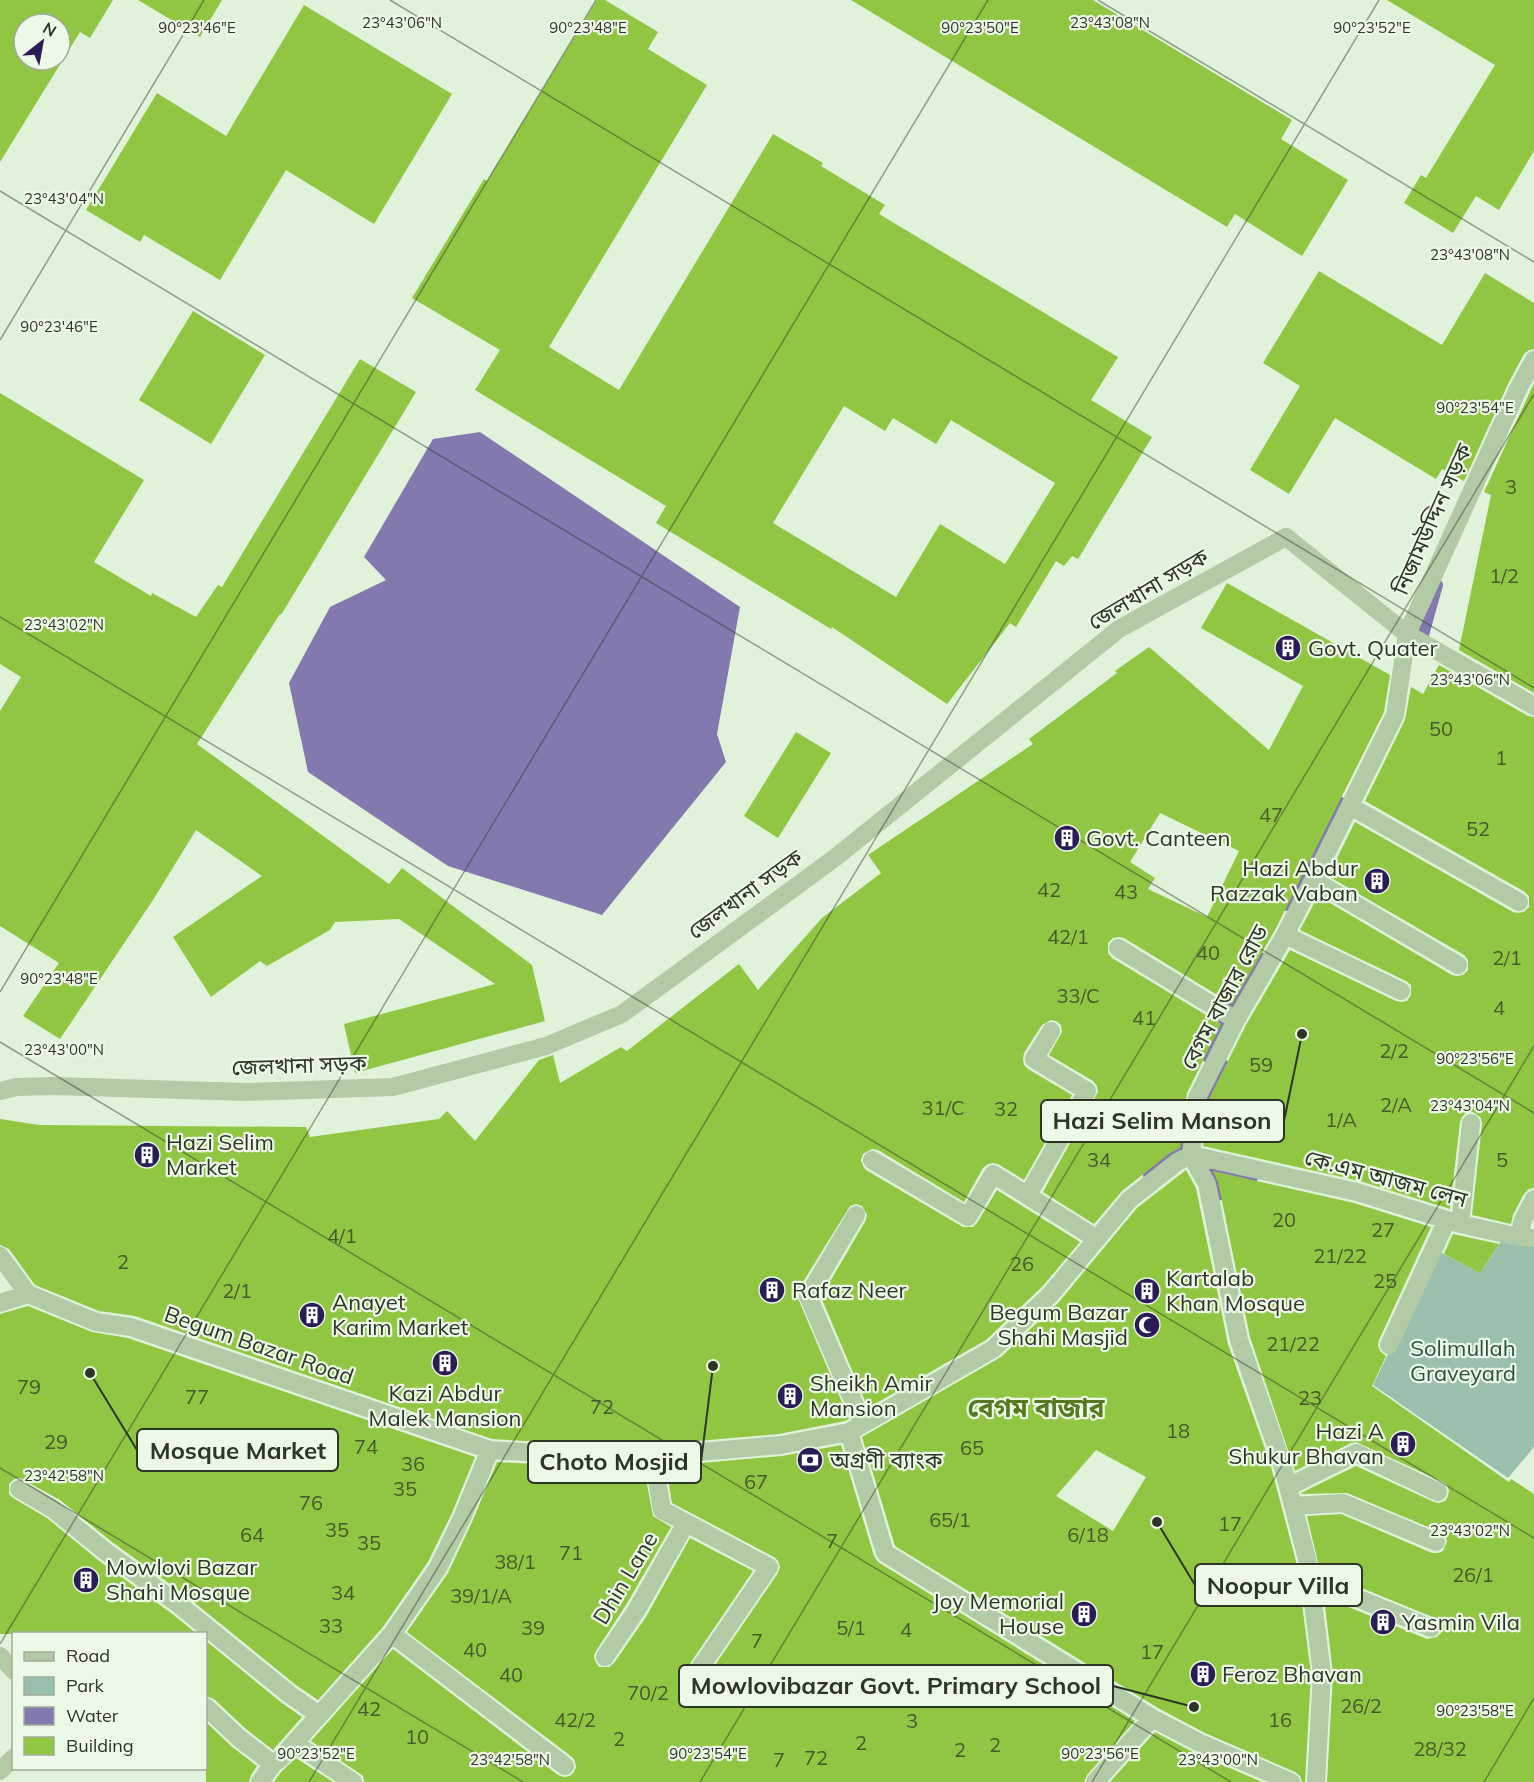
<svg xmlns="http://www.w3.org/2000/svg" width="1534" height="1782" viewBox="0 0 1534 1782" font-family="Mulish,'Noto Sans Bengali',sans-serif">
<style>
.green{fill:#9ac0ad}
.water{fill:#8479af}
.lines{fill:none;stroke-linecap:round;stroke-linejoin:round}
.stream{stroke:#8479af;stroke-width:12}
.building{fill:#91c643;fill-rule:evenodd}
.minor{stroke:#b3caa6;stroke-width:18}
.ticks{fill:none;stroke:#2e3527;stroke-width:1.5;stroke-opacity:0.45}
.labels{text-anchor:middle;stroke-width:4.5;stroke-linejoin:round;paint-order:stroke}
.number-label{font-size:20px;fill:#47592e}
.street-label{font-size:22px;fill:#2e3527;stroke:#ecf9e6}
.poi-label{font-size:22px;fill:#2e3527;stroke:#ecf9e6;text-anchor:start}
.park-label{font-size:22px;fill:#2b5440;stroke:#ecf9e6}
.quarter-label{font-size:26px;font-weight:bold;fill:#54791e;stroke:#ecf9e6}
.ticks-label{font-size:15px;text-anchor:middle;fill:#2e3527;stroke:#ecf9e6;stroke-width:4.5;stroke-linejoin:round;paint-order:stroke}
.leader{fill:none;stroke:#2e3527;stroke-width:2}
.callout-dot{fill:#2e3527;stroke:#ecf9e6;stroke-width:2}
.callout{fill:#ecf9e6;stroke:#2e3527;stroke-width:2}
.callout-label{font-size:24px;text-anchor:middle;font-weight:bold;fill:#2e3527}
</style>
<rect width="100%" height="100%" fill="#e1f2da"/>
<path class="green" d="M1502,1240L1534,1246V1447L1508,1478L1373,1385L1438,1251L1480,1273Z"/>
<path class="water" d="M480,432L740,607L717,734L726,762L602,915L448,866L308,772L289,683L330,607L386,580L364,557L433,439Z"/>
<g class="lines">
<path class="stream" d="M1427,645L1421,642L1437,585
M1287,905L1341,803
M1208,1057L1229,1012L1259,957
M1202,1135L1207,1099L1223,1065
M1149,1175L1179,1145L1190,1107
M1218,1195L1213,1172L1253,1176"/>
</g>
<path class="building" d="M0,0H113L90,38L80,32L0,162ZM24,24H60V60H24Z
M138,0H222L200,37Z
M597,0H605L658,32L648,49L707,85L549,347L619,390L773,134L823,163L821,166L885,205L879,214L1118,357L1091,400L1152,437L1078,559L1072,556L1064,566L1056,561L1016,627L1010,623L947,704L832,627L831,629L656,523L666,506L475,390L500,350L412,298L484,179L487,181ZM844,406L885,431L893,418L936,444L951,420L1055,483L1005,564L940,524L896,597L773,523Z
M851,0H1093L1292,120L1281,139L1348,180L1302,256L1235,214L1227,227Z
M1387,0H1534V151L1499,210L1476,196L1453,233L1404,203L1421,175L1426,178L1495,65Z
M304,5L452,94L374,224L286,170L220,280L144,235L140,242L86,210L157,93L226,136Z
M1319,271L1442,345L1485,273L1534,303V349L1529,350L1524,354L1508,384L1464,481L1442,469L1436,479L1335,418L1289,494L1250,470L1300,386L1263,363Z
M193,311L265,355L211,444L139,400Z
M360,359L416,392L281,615L280,614L197,744L389,884L402,868L532,965L545,1021L355,1073L344,1024L495,984L399,919L335,922L330,930L267,966L260,961L211,997L173,937L262,876L196,830L153,900L60,1039L23,1016L59,963L0,926V711L21,677L0,664V393L144,480L94,562L151,596L152,593L196,617L218,585L222,587Z
M1534,383V693L1459,650L1491,495L1484,492Z
M1227,583L1390,675L1384,712L1275,930L1232,1004L1124,938L1119,937L1113,938L1108,943V953L1112,958L1221,1024L1187,1093L1180,1148L1170,1153L1122,1191L1094,1224L1043,1192L1098,1092L1097,1086L1093,1081L1049,1055L1062,1032L1061,1025L1056,1021L1051,1020L1042,1025L1024,1053L1023,1059L1024,1065L1028,1069L1072,1095L1024,1180L998,1164L993,1163L988,1164L983,1168L964,1202L878,1150L872,1149L863,1154L861,1160L863,1166L866,1170L963,1227H973L977,1223L997,1190L1080,1242L1042,1287L986,1340L868,1408L821,1297L866,1220L867,1215L862,1206L856,1204L850,1206L798,1290L797,1296L849,1419L845,1421L779,1434L629,1447L492,1439L135,1316L99,1311L35,1285L9,1249L0,1245V1119L39,1125L306,1127L310,1137L439,1119L447,1111L475,1141L539,1060L553,1055L560,1083L621,1047L627,1051L739,964L758,990L822,918L881,873L868,855L1033,744L1029,739L1117,673L1115,671L1149,647L1269,750L1303,686L1201,628ZM1160,813L1239,851L1207,917L1148,889L1155,878L1130,862Z
M1439,665L1528,716L1534,717V1188L1529,1189L1524,1194L1513,1215L1511,1224L1472,1215L1482,1124L1481,1118L1473,1112L1466,1113L1462,1117L1460,1122L1450,1209L1360,1181L1203,1146L1208,1101L1246,1025L1290,950L1396,1001L1401,1002L1407,1001L1411,995V985L1406,981L1300,930L1318,896L1452,975L1457,976L1463,975L1468,970V960L1464,955L1328,876L1355,822L1513,912L1518,913L1524,912L1529,907V897L1525,892L1365,801L1405,720L1411,687L1423,694Z
M796,732L831,753L778,838L744,816Z
M1186,1170L1196,1188L1228,1344L1270,1463L1297,1565L1311,1674L1305,1782H1302L1300,1776L1295,1772L1205,1733L1158,1708L895,1546L862,1437L1001,1357L1059,1302L1137,1208ZM1096,1450L1146,1477L1113,1531L1056,1496Z
M1213,1171L1354,1203L1431,1227L1379,1340L1378,1345L1380,1351L1386,1356L1372,1386L1509,1482L1511,1479L1534,1494V1782H1327L1333,1674L1324,1597L1427,1639L1437,1637L1441,1633L1442,1627L1440,1622L1435,1618L1320,1571L1307,1516L1341,1514L1432,1553H1438L1443,1551L1447,1541L1445,1536L1440,1532L1347,1493L1302,1494L1301,1493L1356,1466L1434,1502L1439,1503L1445,1501L1448,1496L1449,1491L1447,1485L1443,1482L1356,1442L1351,1443L1295,1471L1250,1337L1218,1182Z
M1453,1234L1499,1244L1480,1273L1444,1254Z
M28,1306L92,1332L128,1338L475,1457L452,1513L428,1562L383,1627L318,1700L296,1685L185,1595L112,1542L60,1500L20,1478L14,1479L9,1484V1494L13,1498L47,1518L98,1560L171,1613L197,1634H0V1314Z
M841,1445L874,1556L878,1562L1135,1721L1087,1775L1084,1782H364L363,1776L359,1773L311,1741L393,1649L558,1775L564,1777L570,1776L574,1772L576,1767L575,1761L572,1757L407,1632L448,1573L472,1522L497,1462L628,1469L644,1468L653,1516L671,1527L626,1605L596,1651L594,1656L595,1661L599,1667H609L614,1663L646,1617L690,1538L753,1571L691,1662L689,1668L690,1673L694,1678L700,1679L705,1678L709,1674L778,1573L780,1567L778,1561L774,1557L672,1503L666,1466L782,1456Z
M206,1641L282,1703L302,1717L273,1750L246,1729L214,1699L206,1696Z
M206,1722L231,1746L257,1766L251,1775L249,1782H206Z
M1155,1732L1195,1753L1262,1782H1110Z
M296,1758L333,1782H274L281,1772Z"/>
<g class="lines">
<path class="minor" d="M1350,806L1519,902
M1313,880L1458,965
M1285,935L1401,991
M1118,948L1236,1020
M0,1091L16,1087L55,1086L247,1092L393,1087L546,1046L622,1014L836,857L1119,629L1286,537L1407,634L1534,706
M1191,1155L1197,1098L1236,1020L1285,935L1313,880L1395,715L1407,634L1518,389L1534,360
M1191,1155L1207,1184L1239,1340L1281,1460L1308,1563L1322,1674L1316,1782
M1191,1155L1357,1192L1460,1224L1519,1237L1534,1238
M872,1160L968,1217L993,1174L1097,1239
M1028,1195L1087,1091L1034,1059L1051,1031
M856,1215L808,1296L863,1424
M1460,1224L1471,1123
M1519,1237L1523,1220L1534,1199
M0,1256L28,1294L96,1322L131,1327L490,1450L629,1458L781,1445L849,1432L993,1349L1050,1295L1129,1200L1177,1162L1191,1155
M0,1303L28,1294
M1389,1345L1447,1220
M849,1432L885,1553L1152,1718L1200,1743L1291,1782
M653,1456L662,1510L769,1567L700,1668
M1288,1487L1356,1453L1438,1492
M19,1489L53,1509L105,1551L178,1604L289,1694L319,1715
M1293,1506L1343,1503L1436,1542
M1310,1579L1431,1628
M392,1634L565,1766
M0,1656L14,1671
M605,1657L636,1611L686,1523
M206,1707L239,1738L273,1764
M294,1743L353,1782
M0,1771L14,1757
M260,1782L273,1764L280,1759L392,1634L438,1568L462,1518L490,1450
M1095,1782L1152,1718"/>
</g>
<path class="ticks" d="M390,0L1534,688M1098,0L1534,262M0,191L1534,1113M0,340L204,0M0,617L1534,1538M0,992L596,0M0,1042L1231,1782M0,1468L523,1782M0,1644L988,0M309,1782L1379,0M700,1782L1534,394M1092,1782L1534,1046M1484,1782L1534,1698"/>
<defs>
<symbol id="building-disc" viewBox="-11 -11 22 22"><circle r="9.5" fill="#2a1c57" stroke="#ecf9e6"/><path d="M-4-6H4V6H1V3H-1V6H-4ZM-2.5-4.3h1.7v1.8h-1.7ZM.8-4.3h1.7v1.8H.8ZM-2.5-1h1.7V.8h-1.7ZM.8-1h1.7V.8H.8Z" fill="#fff"/></symbol>
<symbol id="mosque-disc" viewBox="-11 -11 22 22"><circle r="9.5" fill="#2a1c57" stroke="#ecf9e6"/><path d="M3.5-4.9A6 6 0 1 0 3.5 4.9A5 5 0 1 1 3.5-4.9Z" fill="#fff"/></symbol>
<symbol id="bank-disc" viewBox="-11 -11 22 22"><circle r="9.5" fill="#2a1c57" stroke="#ecf9e6"/><path d="M-6-4H6V4H-6ZM0-2.3a2.3 2.3 0 1 0 0 4.6a2.3 2.3 0 1 0 0-4.6Z" fill="#fff"/></symbol>
</defs>
<g fill-rule="evenodd">
<use href="#building-disc" x="1273" y="633" width="30" height="30"/>
<use href="#building-disc" x="1052" y="823" width="30" height="30"/>
<use href="#building-disc" x="1362" y="866" width="30" height="30"/>
<use href="#building-disc" x="132" y="1140" width="30" height="30"/>
<use href="#building-disc" x="757" y="1275" width="30" height="30"/>
<use href="#building-disc" x="1132" y="1276" width="30" height="30"/>
<use href="#building-disc" x="297" y="1300" width="30" height="30"/>
<use href="#mosque-disc" x="1132" y="1310" width="30" height="30"/>
<use href="#building-disc" x="430" y="1348" width="30" height="30"/>
<use href="#building-disc" x="775" y="1381" width="30" height="30"/>
<use href="#building-disc" x="1388" y="1429" width="30" height="30"/>
<use href="#bank-disc" x="795" y="1445" width="30" height="30"/>
<use href="#building-disc" x="71" y="1565" width="30" height="30"/>
<use href="#building-disc" x="1069" y="1599" width="30" height="30"/>
<use href="#building-disc" x="1368" y="1607" width="30" height="30"/>
<use href="#building-disc" x="1188" y="1659" width="30" height="30"/>
</g>
<g class="labels">
<g class="number-label">
<text x="1511" y="494">3</text>
<text x="1504" y="583">1/2</text>
<text x="1441" y="736">50</text>
<text x="1501" y="765">1</text>
<text x="1271" y="822">47</text>
<text x="1478" y="836">52</text>
<text x="1049" y="897">42</text>
<text x="1126" y="899">43</text>
<text x="1068" y="944">42/1</text>
<text x="1208" y="960">40</text>
<text x="1507" y="965">2/1</text>
<text x="1078" y="1003">33/C</text>
<text x="1499" y="1015">4</text>
<text x="1144" y="1025">41</text>
<text x="1394" y="1058">2/2</text>
<text x="1261" y="1072">59</text>
<text x="1396" y="1112">2/A</text>
<text x="943" y="1115">31/C</text>
<text x="1006" y="1116">32</text>
<text x="1341" y="1127">1/A</text>
<text x="1099" y="1167">34</text>
<text x="1502" y="1167">5</text>
<text x="1284" y="1227">20</text>
<text x="1383" y="1237">27</text>
<text x="342" y="1243">4/1</text>
<text x="1340" y="1263">21/22</text>
<text x="123" y="1269">2</text>
<text x="1022" y="1271">26</text>
<text x="1385" y="1288">25</text>
<text x="237" y="1298">2/1</text>
<text x="1293" y="1351">21/22</text>
<text x="29" y="1394">79</text>
<text x="197" y="1404">77</text>
<text x="1310" y="1405">23</text>
<text x="602" y="1414">72</text>
<text x="1178" y="1438">18</text>
<text x="56" y="1449">29</text>
<text x="366" y="1454">74</text>
<text x="972" y="1455">65</text>
<text x="413" y="1471">36</text>
<text x="756" y="1489">67</text>
<text x="405" y="1496">35</text>
<text x="311" y="1510">76</text>
<text x="950" y="1527">65/1</text>
<text x="1230" y="1531">17</text>
<text x="337" y="1537">35</text>
<text x="252" y="1542">64</text>
<text x="1088" y="1542">6/18</text>
<text x="832" y="1548">7</text>
<text x="369" y="1550">35</text>
<text x="571" y="1560">71</text>
<text x="515" y="1569">38/1</text>
<text x="1473" y="1582">26/1</text>
<text x="343" y="1600">34</text>
<text x="481" y="1603">39/1/A</text>
<text x="331" y="1633">33</text>
<text x="533" y="1635">39</text>
<text x="851" y="1635">5/1</text>
<text x="906" y="1637">4</text>
<text x="757" y="1648">7</text>
<text x="475" y="1657">40</text>
<text x="1152" y="1659">17</text>
<text x="511" y="1682">40</text>
<text x="648" y="1700">70/2</text>
<text x="1361" y="1713">26/2</text>
<text x="369" y="1716">42</text>
<text x="575" y="1727">42/2</text>
<text x="1280" y="1727">16</text>
<text x="912" y="1728">3</text>
<text x="417" y="1744">10</text>
<text x="619" y="1746">2</text>
<text x="861" y="1750">2</text>
<text x="995" y="1752">2</text>
<text x="1440" y="1756">28/32</text>
<text x="960" y="1757">2</text>
<text x="816" y="1765">72</text>
<text x="779" y="1767">7</text>
</g>
<g class="street-label">
<text transform="translate(1432 519) rotate(-66)" y="8">নিজামউদ্দিন সড়ক</text>
<text transform="translate(1148 589) rotate(-31)" y="8">জেলখানা সড়ক</text>
<text transform="translate(745 894) rotate(-36)" y="8">জেলখানা সড়ক</text>
<text transform="translate(1224 997) rotate(-62)" y="8">বেগম বাজার রোড</text>
<text transform="translate(299 1065) rotate(-2)" y="8">জেলখানা সড়ক</text>
<text transform="translate(1386 1178) rotate(15)" y="8">কে.এম আজম লেন</text>
<text transform="translate(259 1345) rotate(19)" y="8">Begum Bazar Road</text>
<text transform="translate(625 1578) rotate(-59)" y="8">Dhin Lane</text>
</g>
<g class="poi-label">
<text x="1308" y="656">Govt. Quater</text>
<text x="1086" y="846">Govt. Canteen</text>
<text x="1358" y="876" text-anchor="end">Hazi Abdur<tspan x="1358" dy="25">Razzak Vaban</tspan></text>
<text x="166" y="1150">Hazi Selim<tspan x="166" dy="25">Market</tspan></text>
<text x="1166" y="1286">Kartalab<tspan x="1166" dy="25">Khan Mosque</tspan></text>
<text x="792" y="1298">Rafaz Neer</text>
<text x="332" y="1310">Anayet<tspan x="332" dy="25">Karim Market</tspan></text>
<text x="1128" y="1320" text-anchor="end">Begum Bazar<tspan x="1128" dy="25">Shahi Masjid</tspan></text>
<text x="810" y="1391">Sheikh Amir<tspan x="810" dy="25">Mansion</tspan></text>
<text x="445" y="1401" text-anchor="middle">Kazi Abdur<tspan x="445" dy="25">Malek Mansion</tspan></text>
<text x="1384" y="1439" text-anchor="end">Hazi A<tspan x="1384" dy="25">Shukur Bhavan</tspan></text>
<text x="830" y="1468">অগ্রণী ব্যাংক</text>
<text x="106" y="1575">Mowlovi Bazar<tspan x="106" dy="25">Shahi Mosque</tspan></text>
<text x="1064" y="1609" text-anchor="end">Joy Memorial<tspan x="1064" dy="25">House</tspan></text>
<text x="1402" y="1630">Yasmin Vila</text>
<text x="1222" y="1682">Feroz Bhavan</text>
</g>
<g class="park-label">
<text x="1463" y="1356">Solimullah<tspan x="1463" dy="25">Graveyard</tspan></text>
</g>
<g class="quarter-label">
<text x="1036" y="1417">বেগম বাজার</text>
</g>
</g>
<g class="ticks-label">
<text x="402" y="28">23°43'06"N</text>
<text x="1110" y="28">23°43'08"N</text>
<text x="197" y="33">90°23'46"E</text>
<text x="588" y="33">90°23'48"E</text>
<text x="980" y="33">90°23'50"E</text>
<text x="1372" y="33">90°23'52"E</text>
<text x="64" y="204">23°43'04"N</text>
<text x="1470" y="260">23°43'08"N</text>
<text x="59" y="332">90°23'46"E</text>
<text x="1475" y="413">90°23'54"E</text>
<text x="64" y="630">23°43'02"N</text>
<text x="1470" y="685">23°43'06"N</text>
<text x="59" y="984">90°23'48"E</text>
<text x="64" y="1055">23°43'00"N</text>
<text x="1475" y="1064">90°23'56"E</text>
<text x="1470" y="1111">23°43'04"N</text>
<text x="64" y="1481">23°42'58"N</text>
<text x="1470" y="1536">23°43'02"N</text>
<text x="1475" y="1716">90°23'58"E</text>
<text x="316" y="1759">90°23'52"E</text>
<text x="708" y="1759">90°23'54"E</text>
<text x="1100" y="1759">90°23'56"E</text>
<text x="510" y="1765">23°42'58"N</text>
<text x="1218" y="1765">23°43'00"N</text>
</g>
<path class="leader" d="M1302 1034L1284 1121M90 1373L137 1450M713 1366L701 1462M1157 1522L1195 1585M1194 1707L1113 1686"/>
<g class="callout-dot">
<circle cx="1302" cy="1034" r="6"/>
<circle cx="90" cy="1373" r="6"/>
<circle cx="713" cy="1366" r="6"/>
<circle cx="1157" cy="1522" r="6"/>
<circle cx="1194" cy="1707" r="6"/>
</g>
<g class="callout">
<rect x="1041" y="1100" width="243" height="42" rx="6"/>
<rect x="137" y="1429" width="201" height="42" rx="6"/>
<rect x="528" y="1441" width="173" height="42" rx="6"/>
<rect x="1195" y="1564" width="167" height="42" rx="6"/>
<rect x="679" y="1665" width="434" height="42" rx="6"/>
</g>
<g class="callout-label">
<text x="1162" y="1129">Hazi Selim Manson</text>
<text x="238" y="1459">Mosque Market</text>
<text x="614" y="1470">Choto Mosjid</text>
<text x="1278" y="1594">Noopur Villa</text>
<text x="896" y="1694">Mowlovibazar Govt. Primary School</text>
</g>
<rect x="12" y="1632" width="195" height="138" fill="#ecf9e6" stroke="#a0ab9a" stroke-width="1.5"/>
<rect x="24" y="1652" width="30" height="9" fill="#b3caa6" stroke="#a0ab9a" stroke-width="1.5"/>
<text x="66" y="1662" font-size="18" fill="#2e3527">Road</text>
<rect x="24" y="1677" width="30" height="18" fill="#9ac0ad" stroke="#a0ab9a" stroke-width="1.5"/>
<text x="66" y="1692" font-size="18" fill="#2e3527">Park</text>
<rect x="24" y="1707" width="30" height="18" fill="#8479af" stroke="#a0ab9a" stroke-width="1.5"/>
<text x="66" y="1722" font-size="18" fill="#2e3527">Water</text>
<rect x="24" y="1737" width="30" height="18" fill="#91c643" stroke="#a0ab9a" stroke-width="1.5"/>
<text x="66" y="1752" font-size="18" fill="#2e3527">Building</text>
<g transform="translate(42 42) rotate(31)"><circle r="28" fill="#ecf9e6" stroke="#a0ab9a" stroke-width="1.5"/>
<path d="M0-4.5L10 22L0 15L-10 22Z" fill="#2a1c57"/>
<text y="-9" font-size="16" font-weight="bold" text-anchor="middle" fill="#2e3527">N</text>
</g>
</svg>
